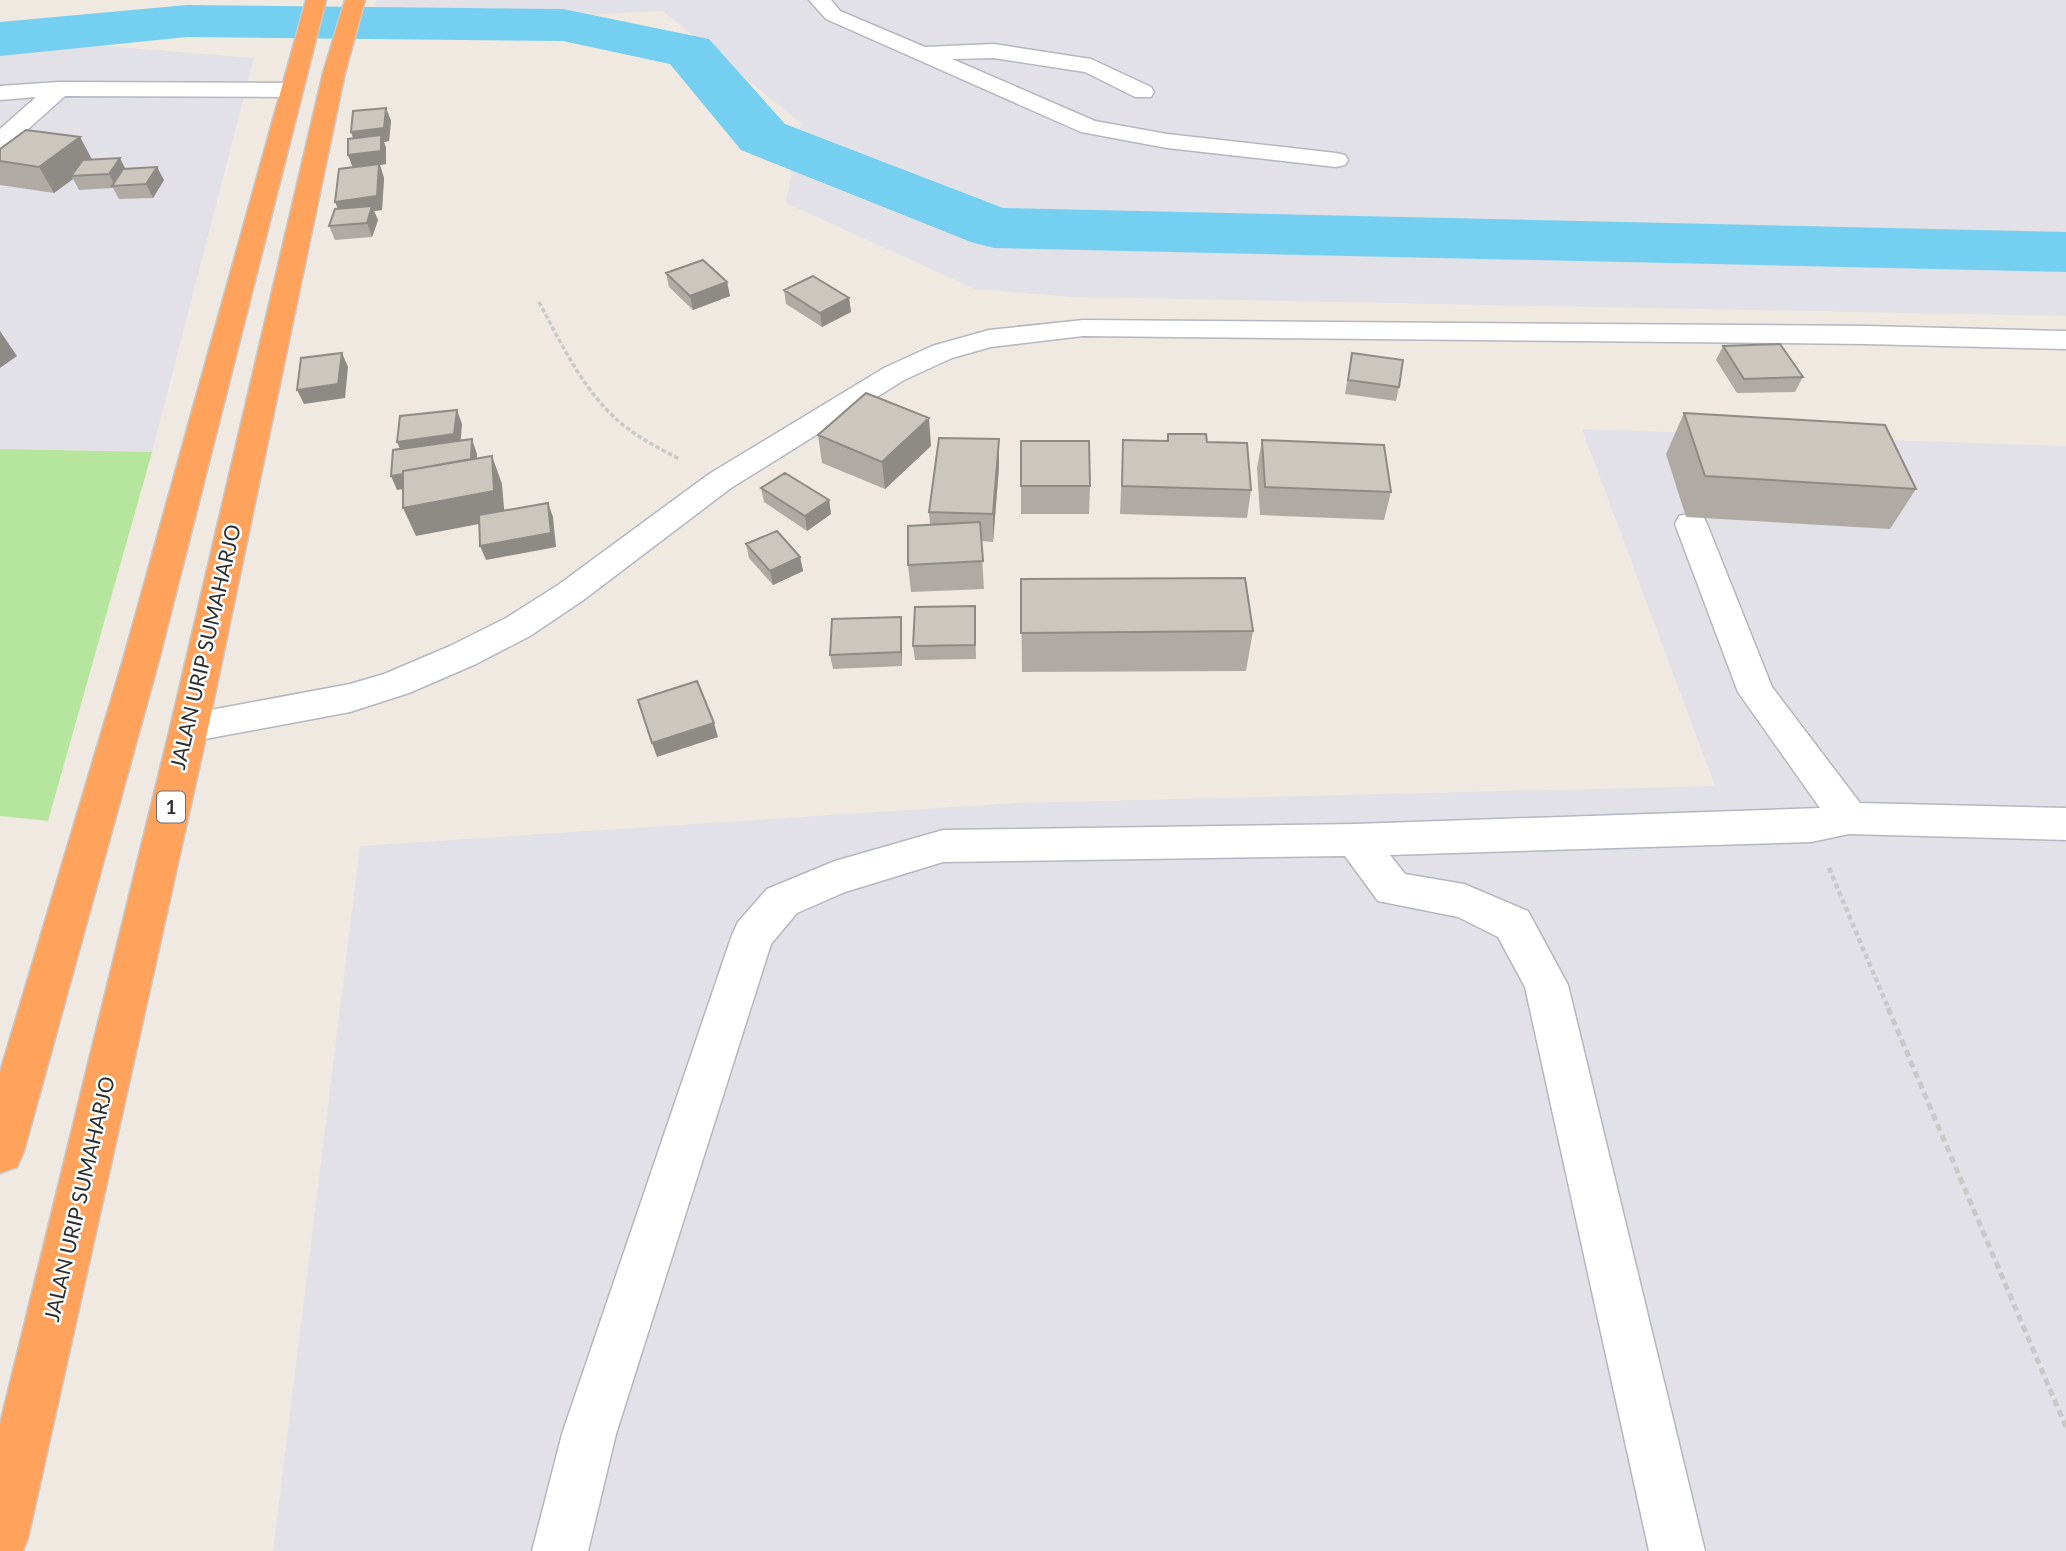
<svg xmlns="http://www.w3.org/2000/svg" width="2066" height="1551" viewBox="0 0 2066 1551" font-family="Lato,sans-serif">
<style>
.industrial{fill:#e3e1e8}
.green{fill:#b6e59e}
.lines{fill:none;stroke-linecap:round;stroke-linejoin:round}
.river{fill:#75cff0;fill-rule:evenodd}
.minor-casing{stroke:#b4b7c1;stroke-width:3}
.highway-casing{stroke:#c9c9c9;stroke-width:3}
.path-far2{stroke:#c9c9c9;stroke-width:3.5;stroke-dasharray:4.5 2.5;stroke-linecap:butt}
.path-far1{stroke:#c9c9c9;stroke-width:4.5;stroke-dasharray:5 3.5;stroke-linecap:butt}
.path{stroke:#c9c9c9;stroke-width:5;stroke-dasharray:7 4.5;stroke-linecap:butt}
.minor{fill:#fff;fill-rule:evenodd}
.highway{fill:#ffa35c;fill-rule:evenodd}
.wall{fill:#afaba4}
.shaded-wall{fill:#8e8b86}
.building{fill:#cbc7bf;stroke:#8e8b86;stroke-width:2}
.labels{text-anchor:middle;stroke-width:5;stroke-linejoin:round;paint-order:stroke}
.shield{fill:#fff;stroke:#6d6d6d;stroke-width:2}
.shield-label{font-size:19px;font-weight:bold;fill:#2e2e2e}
.street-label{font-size:21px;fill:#2e2e2e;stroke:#fff}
</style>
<rect width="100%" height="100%" fill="#efe9e1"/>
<path class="industrial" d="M376,0H2066V316L1073,297L975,289L786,203L801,123L663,11L370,25Z
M68,43L254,58L152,452L0,449V52Z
M1582,429L2066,446V1551H273L360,846L1015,803L1715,786Z"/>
<path class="green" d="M0,449L152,452L48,821L0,816Z"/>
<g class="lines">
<path class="river" d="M187,5L563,9L709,39L785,124L1003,208L2066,232V272L994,248L971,242L741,150L670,64L563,41L187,37L0,56V22Z"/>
<defs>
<path id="minor" d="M809,0H831L840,11L925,47L994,44L1091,59L1151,87L1154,92L1151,97H1135L1085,72L994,58L952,59L1095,121L1167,134L1336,153L1345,155L1348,160L1345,165L1336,167L1167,148L1081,132L826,19Z
M59,82L292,83L300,85L303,90L300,95L292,97L65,96L8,147L0,149V129L36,97L0,100V86Z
M1083,320L1866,326L2066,331V349L1866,344L1083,336L991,347L952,358L904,380L731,488L582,601L530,636L476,664L409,693L350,712L189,742L176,738L170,728L176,718L189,714L350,684L384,674L450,646L506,618L558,585L709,474L884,368L932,346L989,330Z
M1691,513L1703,516L1707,524L1772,687L1860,803L2066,808V840L1849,834L1811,842L1390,855L1405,874L1464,884L1528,911L1568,985L1705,1551H1649L1525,987L1498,937L1458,917L1378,901L1345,856L943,862L845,892L797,913L771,944L616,1434L588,1551H532L562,1434L732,935L738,922L767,889L835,861L943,830L1355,824L1820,808L1738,692L1675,524L1679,516Z"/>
<path id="highway" d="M306,0H326L159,660L24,1151L17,1167L0,1173V1072L123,660Z
M345,0H365L345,73L208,728L28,1538L23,1551H0V1424L170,728L323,73Z"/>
</defs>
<use href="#minor" class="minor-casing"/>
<use href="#highway" class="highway-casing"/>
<path class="path-far2" d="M539,302C560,341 580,384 612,415C631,434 655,446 679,459"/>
<path class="path-far1" d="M1829,868L1889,1010"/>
<path class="path" d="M1888,1008L2066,1427"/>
<use href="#minor" class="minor"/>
<use href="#highway" class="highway"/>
</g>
<path class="wall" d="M386,108L391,121L389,141L384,142L386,148V164L380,165L384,178L382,210L374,211L378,220L372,237L335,240L329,226L338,209L353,167L348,155L353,139L351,132Z
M80,137L92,159L164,180L153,198L119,199L113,188L79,190L73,179L54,193L0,185V149Z
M666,273L727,282L730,296L693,310L669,287Z
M784,290L849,298L851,312L822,327L786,304Z
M1723,346L1803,377L1795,392L1737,393L1716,360Z
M1352,353L1399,387L1396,401L1345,394Z
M1684,413L1916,489L1890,529L1686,517L1666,454Z
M1168,434L1207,442L1251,490L1247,518L1120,514L1123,440L1167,441Z
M818,435L931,446L885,489L822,463Z
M1262,440L1391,492L1384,520L1260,515L1257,468Z
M1021,441L1090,486L1089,514H1021Z
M999,467L993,542L981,541L984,589L911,592L908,565L930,525L929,512Z
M761,488L829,500L831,514L807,531L764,502Z
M746,544L800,557L803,571L773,585L749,558Z
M1021,579L1253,631L1246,671L1022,672Z
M975,606L976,659L915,660L913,646Z
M902,631V666L833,669L830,655Z"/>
<path class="shaded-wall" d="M386,108L391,121L389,141L384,142L386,148V164L380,165L384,178L382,210L374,211L378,220L372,237L367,223L341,216L335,202L353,168L348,155L356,145L351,132Z
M80,137L94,164L71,176L73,179L54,193L39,167Z
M120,158L127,172L115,186L109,174Z
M157,167L164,180L153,198L146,184Z
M727,282L730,296L693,310L690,296Z
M849,298L851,312L822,327L820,313Z
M0,331L17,356L0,368Z
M342,353L348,367L345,398L304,404L297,390Z
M457,410L462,424L460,449L403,456L397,442Z
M929,418L931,446L885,489L882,462Z
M472,439L477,454L476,479L397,490L391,476Z
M999,439V467L993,542V514Z
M492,456L502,484L505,519L416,536L403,508Z
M829,500L831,514L807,531L805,516Z
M548,503L553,517L556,547L486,560L480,546Z
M800,557L803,571L773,585L770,571Z
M901,617L902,631V666L901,652Z
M714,723L718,737L657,757L652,743Z"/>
<path class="building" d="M386,108L384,128L351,132L353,111Z
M26,130L80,137L39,167L0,161V149Z
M381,135V151L348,155V139Z
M120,158L109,174L71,176L83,160Z
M379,164L377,196L335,202L339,169Z
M157,167L146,184L112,186L123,169Z
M372,206L367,223L329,226L335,209Z
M703,260L727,282L690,296L666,273Z
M813,276L849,298L820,313L784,290Z
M1780,344L1803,377L1744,379L1723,346Z
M342,353L338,384L297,390L301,358Z
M1352,353L1403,360L1399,387L1348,380Z
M866,393L929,418L882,462L818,435Z
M457,410L454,434L397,442L400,416Z
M1684,413L1885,425L1916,489L1705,476Z
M1168,434H1206L1207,442L1247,443L1251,490L1122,486L1123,440L1168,441Z
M939,438L999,439L993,514L929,512Z
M472,439L471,459L403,471V474L391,476L393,450Z
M1262,440L1384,445L1391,492L1265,487Z
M1021,441H1089L1090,486H1021Z
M492,456L494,491L403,508V471Z
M785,473L829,500L805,516L761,488Z
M548,503L551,533L480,546L479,515Z
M980,522L983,561L908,565V526Z
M777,531L800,557L770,571L746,544Z
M1245,578L1253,631L1021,633V579Z
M975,606V645L913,646L915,607Z
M901,617V652L830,655L832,619Z
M697,681L714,723L652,743L638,700Z"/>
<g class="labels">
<rect class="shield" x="157" y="791.5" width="28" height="31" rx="5"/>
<g class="shield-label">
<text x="171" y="814">1</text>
</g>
<g class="street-label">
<text transform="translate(206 647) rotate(-77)" y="7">JALAN URIP SUMAHARJO</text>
<text transform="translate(80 1199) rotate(-77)" y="7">JALAN URIP SUMAHARJO</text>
</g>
</g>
</svg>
